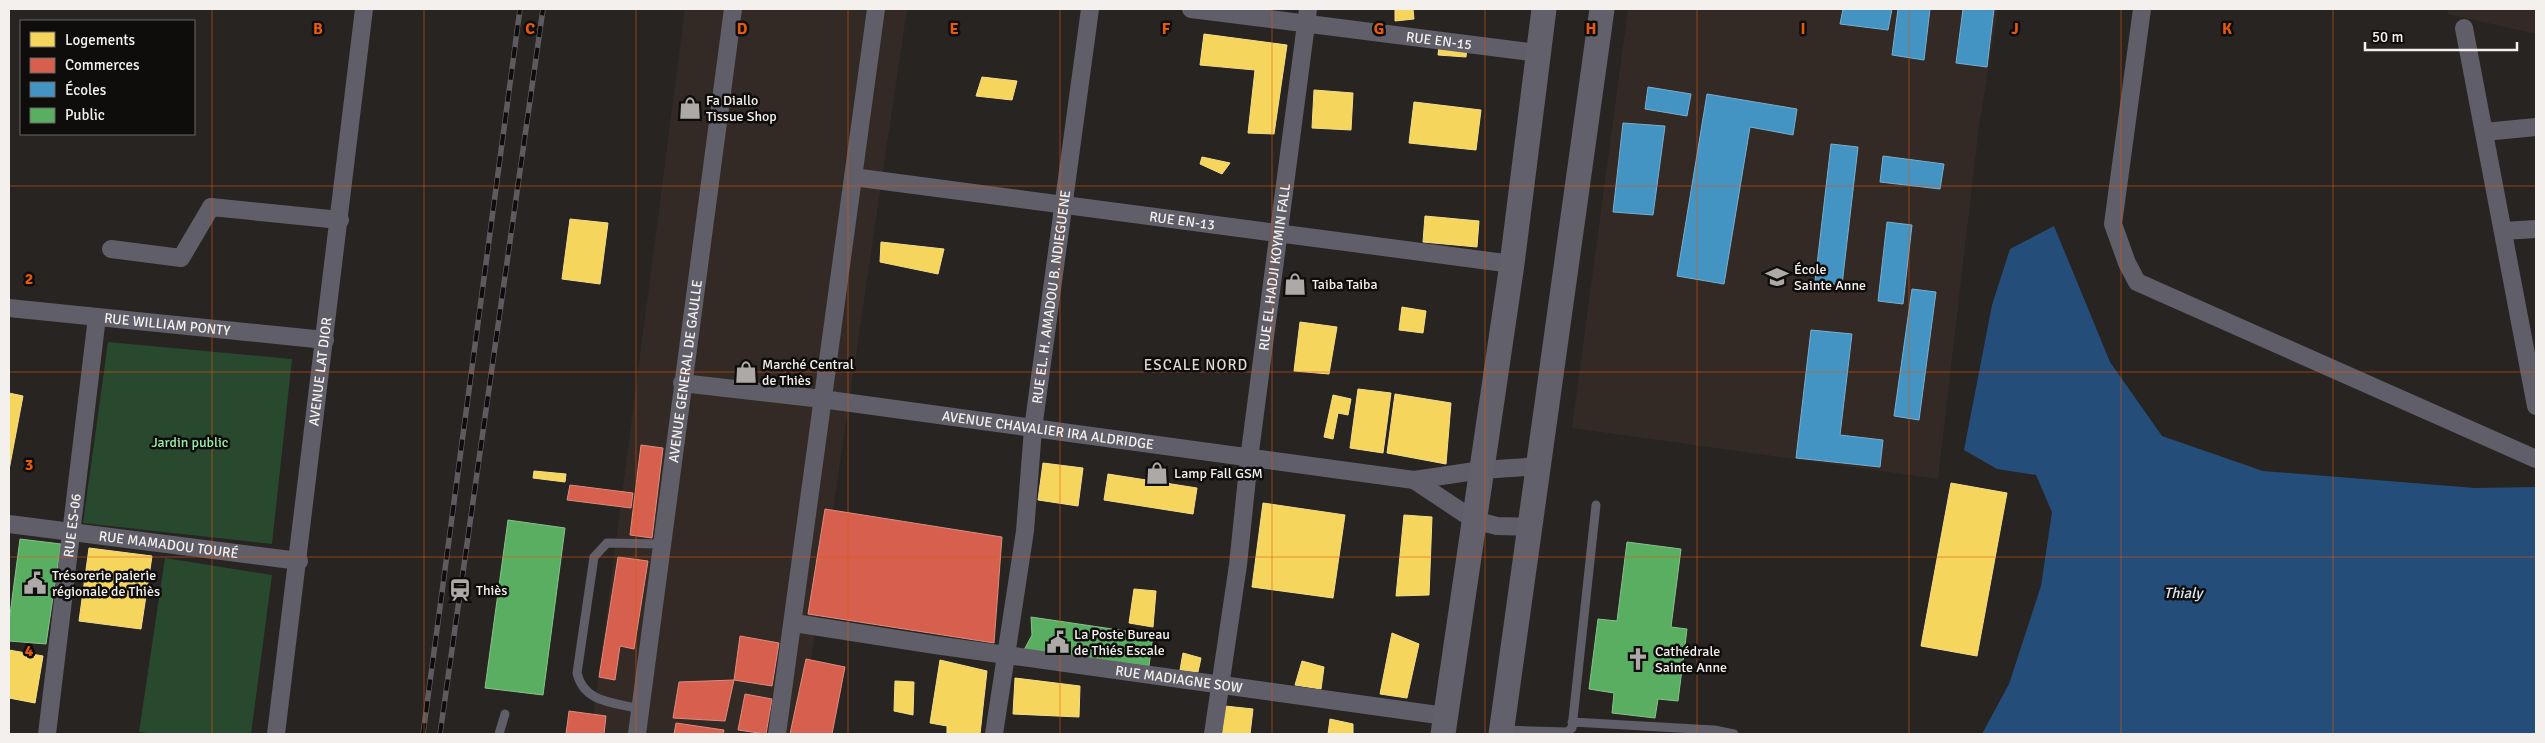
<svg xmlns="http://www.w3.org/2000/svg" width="2545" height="743" viewBox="0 0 2545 743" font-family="Signika,sans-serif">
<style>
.built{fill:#342a25}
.green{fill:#28492e}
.water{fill:#244e79}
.homes{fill:#f6d55c;stroke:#f5dd88}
.shops{fill:#d6604d;stroke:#df8b7d}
.schools{fill:#4393c3;stroke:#78afd0}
.public{fill:#5aae61;stroke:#88c28b}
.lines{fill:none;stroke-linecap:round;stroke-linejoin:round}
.lane{stroke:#605e68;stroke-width:9}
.street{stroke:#605e68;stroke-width:18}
.secondary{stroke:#62606b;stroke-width:25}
.rail-casing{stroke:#5e5b60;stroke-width:5.5}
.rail{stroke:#0f0d0c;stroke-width:4;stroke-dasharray:11;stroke-linecap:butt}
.grid{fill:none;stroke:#e8590c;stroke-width:1;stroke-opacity:0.55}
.labels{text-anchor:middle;stroke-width:5;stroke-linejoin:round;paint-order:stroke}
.street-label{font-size:14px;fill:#f3f0ee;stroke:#0f0d0c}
.poi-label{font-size:14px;fill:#f3f0ee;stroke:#0f0d0c;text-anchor:start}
.park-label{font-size:14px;fill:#98eca8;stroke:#0f0d0c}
.neighbourhood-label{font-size:15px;letter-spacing:1px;fill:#dfd9d5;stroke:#0f0d0c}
.water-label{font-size:15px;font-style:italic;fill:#d8e5f4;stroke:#0f0d0c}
.grid-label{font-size:16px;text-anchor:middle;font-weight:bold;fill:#e8590c;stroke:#0f0d0c;stroke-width:5;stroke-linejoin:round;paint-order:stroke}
</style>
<rect width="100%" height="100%" fill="#272422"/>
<path class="built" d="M685,9H907L800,734H591Z
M1628,9H1998L1979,126L1938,479L1572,428Z
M2448,9H2536V34L2448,14Z"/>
<path class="green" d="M108,342L292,359L272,544L83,523Z
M165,558L272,575L251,734H155L139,732Z"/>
<path class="water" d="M2054,226L2110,362L2162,436L2263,471L2475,488L2536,487V734H1982L2009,684L2041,586L2052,512L2036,475L1997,469L1964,450L1992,305L2010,249Z"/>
<path class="homes" d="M1395,9H1413L1414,19L1395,21Z
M1204,34L1287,45L1274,134L1248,133L1255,70L1200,65Z
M1439,46L1467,48L1466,57L1438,55Z
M982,77L1017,81L1012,100L976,96Z
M1314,90L1353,93L1351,130L1312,128Z
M1414,102L1481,110L1476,150L1409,143Z
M1202,157L1230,163L1222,174L1200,164Z
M1425,216L1479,221L1477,247L1423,242Z
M570,219L608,223L600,284L562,279Z
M881,242L944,249L938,274L880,262Z
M1402,307L1426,311L1423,333L1399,330Z
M1300,322L1337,327L1329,374L1294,371Z
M1358,389L1391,393L1383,453L1350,448Z
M9,393L23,396L9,470Z
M1395,394L1451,403L1446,464L1387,453Z
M1333,395L1351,399L1348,415L1338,413L1333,439L1324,437Z
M1043,463L1083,468L1078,506L1038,500Z
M534,471L566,474L565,482L533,478Z
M1108,474L1197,488L1193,514L1104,500Z
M1951,483L2007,493L1977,656L1921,646Z
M1263,503L1345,515L1333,598L1252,587Z
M1404,515L1432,517L1429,595L1396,596Z
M89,548L152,556L141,629L79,621Z
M1134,589L1156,591L1153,627L1129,623Z
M1392,633L1419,644L1407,698L1380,694Z
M9,650L43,656L35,703L9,698Z
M1183,653L1201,658L1198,672L1180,670Z
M940,660L987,671L980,734H947V726L930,723Z
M1302,661L1324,667L1321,689L1295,685Z
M1015,678L1080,686L1079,717L1013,714Z
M895,681L914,682L913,715L894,711Z
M1225,706L1253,709L1250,734H1222Z
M1330,719L1353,724V734H1328Z"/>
<path class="shops" d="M641,445L663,448L652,538L630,535Z
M570,485L633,493L631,508L567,500Z
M825,509L1002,537L994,643L808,614Z
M618,557L648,561L634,649L620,646L615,680L599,677Z
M740,636L779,643L772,686L734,680Z
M806,659L845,667L832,734H790Z
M734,680L725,721L673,718L679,682Z
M745,694L772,699L766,734L738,730Z
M569,711L606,716L604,734H566Z
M676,723L724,730L723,734H674Z"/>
<path class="schools" d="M1843,9H1892L1888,30L1840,24Z
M1898,9H1930L1924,60L1892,55Z
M1963,9H1994L1987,67L1956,63Z
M1648,87L1691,94L1687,116L1645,109Z
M1707,94L1797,109L1793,135L1750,127L1724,284L1677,276Z
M1623,123L1665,126L1653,215L1613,212Z
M1831,144L1858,147L1842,285L1815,282Z
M1883,156L1944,164L1940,189L1880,182Z
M1887,222L1912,225L1903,304L1878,301Z
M1912,289L1936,292L1919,420L1894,416Z
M1811,330L1852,334L1840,435L1883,440L1880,467L1796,458Z"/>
<path class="public" d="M508,520L565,528L543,695L485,688Z
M20,539L61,544L46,644L9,641V622Z
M1627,542L1681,549L1671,627L1687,629L1678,701L1658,699L1655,718L1612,713L1614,693L1589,689L1598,619L1617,621Z
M1031,617L1153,635L1149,666L1024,650L1032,635Z"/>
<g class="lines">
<path class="lane" d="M640,709C613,702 584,703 577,673L594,557L607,543L662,544
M1572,722L1714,730L1734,734
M1503,730L1567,732L1572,728L1596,505
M499,734L505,714"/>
<g class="street">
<path id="s1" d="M1191,9L1538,53"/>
<path d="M2142,9L2113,224L2127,263L2137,282L2536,459"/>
<path d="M2464,28L2536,406"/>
<path d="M2484,132L2536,127"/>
<path id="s2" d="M853,177L1512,264"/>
<path d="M2503,231L2536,229"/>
<path d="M111,249L181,258L211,207L340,220"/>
<path id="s3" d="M9,308L325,340"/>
<path id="s4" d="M682,383L822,399L1414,480L1482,470L1539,466"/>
<path d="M1414,480L1474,520L1497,526L1531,527"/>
<path id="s5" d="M9,524L299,561"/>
<path id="s6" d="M794,623L935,645L1445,716"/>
<path id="s7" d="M47,734L97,317"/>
<path id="s8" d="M276,734L364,9"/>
<path id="s9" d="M637,734L733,9"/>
<path d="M777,734L876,9"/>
<path id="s10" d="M994,734L1025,531L1033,429L1090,9"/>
<path id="s11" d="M1213,734L1238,565L1249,459L1308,9"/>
</g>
<path class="secondary" d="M1443,734L1512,264L1544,9
M1501,734L1602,9"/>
<defs>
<path id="rail" d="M423,734L520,9
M440,734L543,9"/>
</defs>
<use href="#rail" class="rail-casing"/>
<use href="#rail" class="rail"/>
</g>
<path class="grid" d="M212,9V734M424,9V734M636,9V734M848,9V734M1060,9V734M1272,9V734M1485,9V734M1697,9V734M1909,9V734M2121,9V734M2333,9V734M9,186H2536M9,372H2536M9,557H2536"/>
<defs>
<symbol id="shop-bare" viewBox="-9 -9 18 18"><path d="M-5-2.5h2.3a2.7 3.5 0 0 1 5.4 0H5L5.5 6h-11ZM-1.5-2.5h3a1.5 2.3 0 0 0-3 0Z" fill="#aca9a7" stroke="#0f0d0c" stroke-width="2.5" paint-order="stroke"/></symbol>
<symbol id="school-bare" viewBox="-9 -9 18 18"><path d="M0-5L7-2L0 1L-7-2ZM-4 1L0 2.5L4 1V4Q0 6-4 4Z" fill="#aca9a7" stroke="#0f0d0c" stroke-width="2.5" paint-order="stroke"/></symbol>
<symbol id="civic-bare" viewBox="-9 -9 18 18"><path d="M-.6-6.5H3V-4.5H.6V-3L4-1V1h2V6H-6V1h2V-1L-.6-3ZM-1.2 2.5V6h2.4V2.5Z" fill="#aca9a7" stroke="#0f0d0c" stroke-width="2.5" paint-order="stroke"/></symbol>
<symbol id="station-bare" viewBox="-9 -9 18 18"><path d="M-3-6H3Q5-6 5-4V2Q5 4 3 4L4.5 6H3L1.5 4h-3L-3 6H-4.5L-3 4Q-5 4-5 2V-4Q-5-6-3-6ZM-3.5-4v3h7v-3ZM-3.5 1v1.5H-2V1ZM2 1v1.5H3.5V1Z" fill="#aca9a7" stroke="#0f0d0c" stroke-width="2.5" paint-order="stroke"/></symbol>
<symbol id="church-bare" viewBox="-9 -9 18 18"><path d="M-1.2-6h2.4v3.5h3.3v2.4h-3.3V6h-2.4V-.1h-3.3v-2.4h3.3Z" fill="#aca9a7" stroke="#0f0d0c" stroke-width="2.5" paint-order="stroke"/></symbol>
</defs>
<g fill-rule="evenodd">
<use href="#shop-bare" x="674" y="92" width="32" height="32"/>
<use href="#school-bare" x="1761" y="261" width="32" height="32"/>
<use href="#shop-bare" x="1279" y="268" width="32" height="32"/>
<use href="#shop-bare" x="730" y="356" width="32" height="32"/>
<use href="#shop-bare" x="1141" y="457" width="32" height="32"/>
<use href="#civic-bare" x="19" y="567" width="32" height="32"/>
<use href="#station-bare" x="444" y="574" width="32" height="32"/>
<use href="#civic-bare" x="1042" y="626" width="32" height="32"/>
<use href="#church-bare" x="1622" y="643" width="32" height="32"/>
</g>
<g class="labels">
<g class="street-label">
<text dy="5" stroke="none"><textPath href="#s1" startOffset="250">RUE EN-15</textPath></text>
<text dy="5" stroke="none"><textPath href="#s2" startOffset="332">RUE EN-13</textPath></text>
<text dy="5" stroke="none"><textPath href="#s11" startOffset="471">RUE EL HADJI KOYMIN FALL</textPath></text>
<text dy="5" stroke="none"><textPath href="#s10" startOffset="441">RUE EL. H. AMADOU B. NDIEGUENE</textPath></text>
<text dy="5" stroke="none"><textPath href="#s3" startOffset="159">RUE WILLIAM PONTY</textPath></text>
<text dy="5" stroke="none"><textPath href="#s9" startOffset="366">AVENUE GENERAL DE GAULLE</textPath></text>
<text dy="5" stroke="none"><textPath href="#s8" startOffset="365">AVENUE LAT DIOR</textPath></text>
<text dy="5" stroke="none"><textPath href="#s4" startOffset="369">AVENUE CHAVALIER IRA ALDRIDGE</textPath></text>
<text dy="5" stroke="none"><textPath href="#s7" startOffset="210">RUE ES-06</textPath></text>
<text dy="5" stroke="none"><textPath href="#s5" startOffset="161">RUE MAMADOU TOURÉ</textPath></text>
<text dy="5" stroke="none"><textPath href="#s6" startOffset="389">RUE MADIAGNE SOW</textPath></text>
</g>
<g class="poi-label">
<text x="706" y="105">Fa Diallo<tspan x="706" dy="16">Tissue Shop</tspan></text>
<text x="1794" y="274">École<tspan x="1794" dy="16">Sainte Anne</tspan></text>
<text x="1312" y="289">Taiba Taiba</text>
<text x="762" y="369">Marché Central<tspan x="762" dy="16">de Thiès</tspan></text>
<text x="1174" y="478">Lamp Fall GSM</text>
<text x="52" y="580">Trésorerie paierie<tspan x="52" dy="16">régionale de Thiès</tspan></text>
<text x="476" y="595">Thiès</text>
<text x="1074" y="639">La Poste Bureau<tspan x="1074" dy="16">de Thiés Escale</tspan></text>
<text x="1655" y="656">Cathédrale<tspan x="1655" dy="16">Sainte Anne</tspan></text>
</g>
<g class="park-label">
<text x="190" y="447">Jardin public</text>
</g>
<g class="neighbourhood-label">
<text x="1196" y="370">ESCALE NORD</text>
</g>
<g class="water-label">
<text x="2183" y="598">Thialy</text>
</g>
</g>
<g class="grid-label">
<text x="318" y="34">B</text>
<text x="530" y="34">C</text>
<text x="742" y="34">D</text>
<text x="954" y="34">E</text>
<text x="1166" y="34">F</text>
<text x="1379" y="34">G</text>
<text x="1591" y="34">H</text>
<text x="1803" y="34">I</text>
<text x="2015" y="34">J</text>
<text x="2227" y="34">K</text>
<text x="29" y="284">2</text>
<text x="29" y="470">3</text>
<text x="29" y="656">4</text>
</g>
<rect width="2545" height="743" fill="none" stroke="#f3f0ee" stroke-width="20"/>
<rect x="20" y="20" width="175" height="115" fill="#0f0d0c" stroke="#6a6866"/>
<rect x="30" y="32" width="25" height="15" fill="#f6d55c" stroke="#6a6866"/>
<text x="65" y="45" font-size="15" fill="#f3f0ee">Logements</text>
<rect x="30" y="58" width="25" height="15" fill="#d6604d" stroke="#6a6866"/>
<text x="65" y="70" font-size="15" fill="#f3f0ee">Commerces</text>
<rect x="30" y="82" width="25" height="15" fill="#4393c3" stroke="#6a6866"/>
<text x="65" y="95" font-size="15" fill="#f3f0ee">Écoles</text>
<rect x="30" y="108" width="25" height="15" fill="#5aae61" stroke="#6a6866"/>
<text x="65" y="120" font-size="15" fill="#f3f0ee">Public</text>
<path d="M2365 42v8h152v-8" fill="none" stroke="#f3f0ee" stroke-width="2.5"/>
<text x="2372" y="42" font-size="15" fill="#f3f0ee" stroke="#0f0d0c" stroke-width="4" paint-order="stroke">50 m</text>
</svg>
